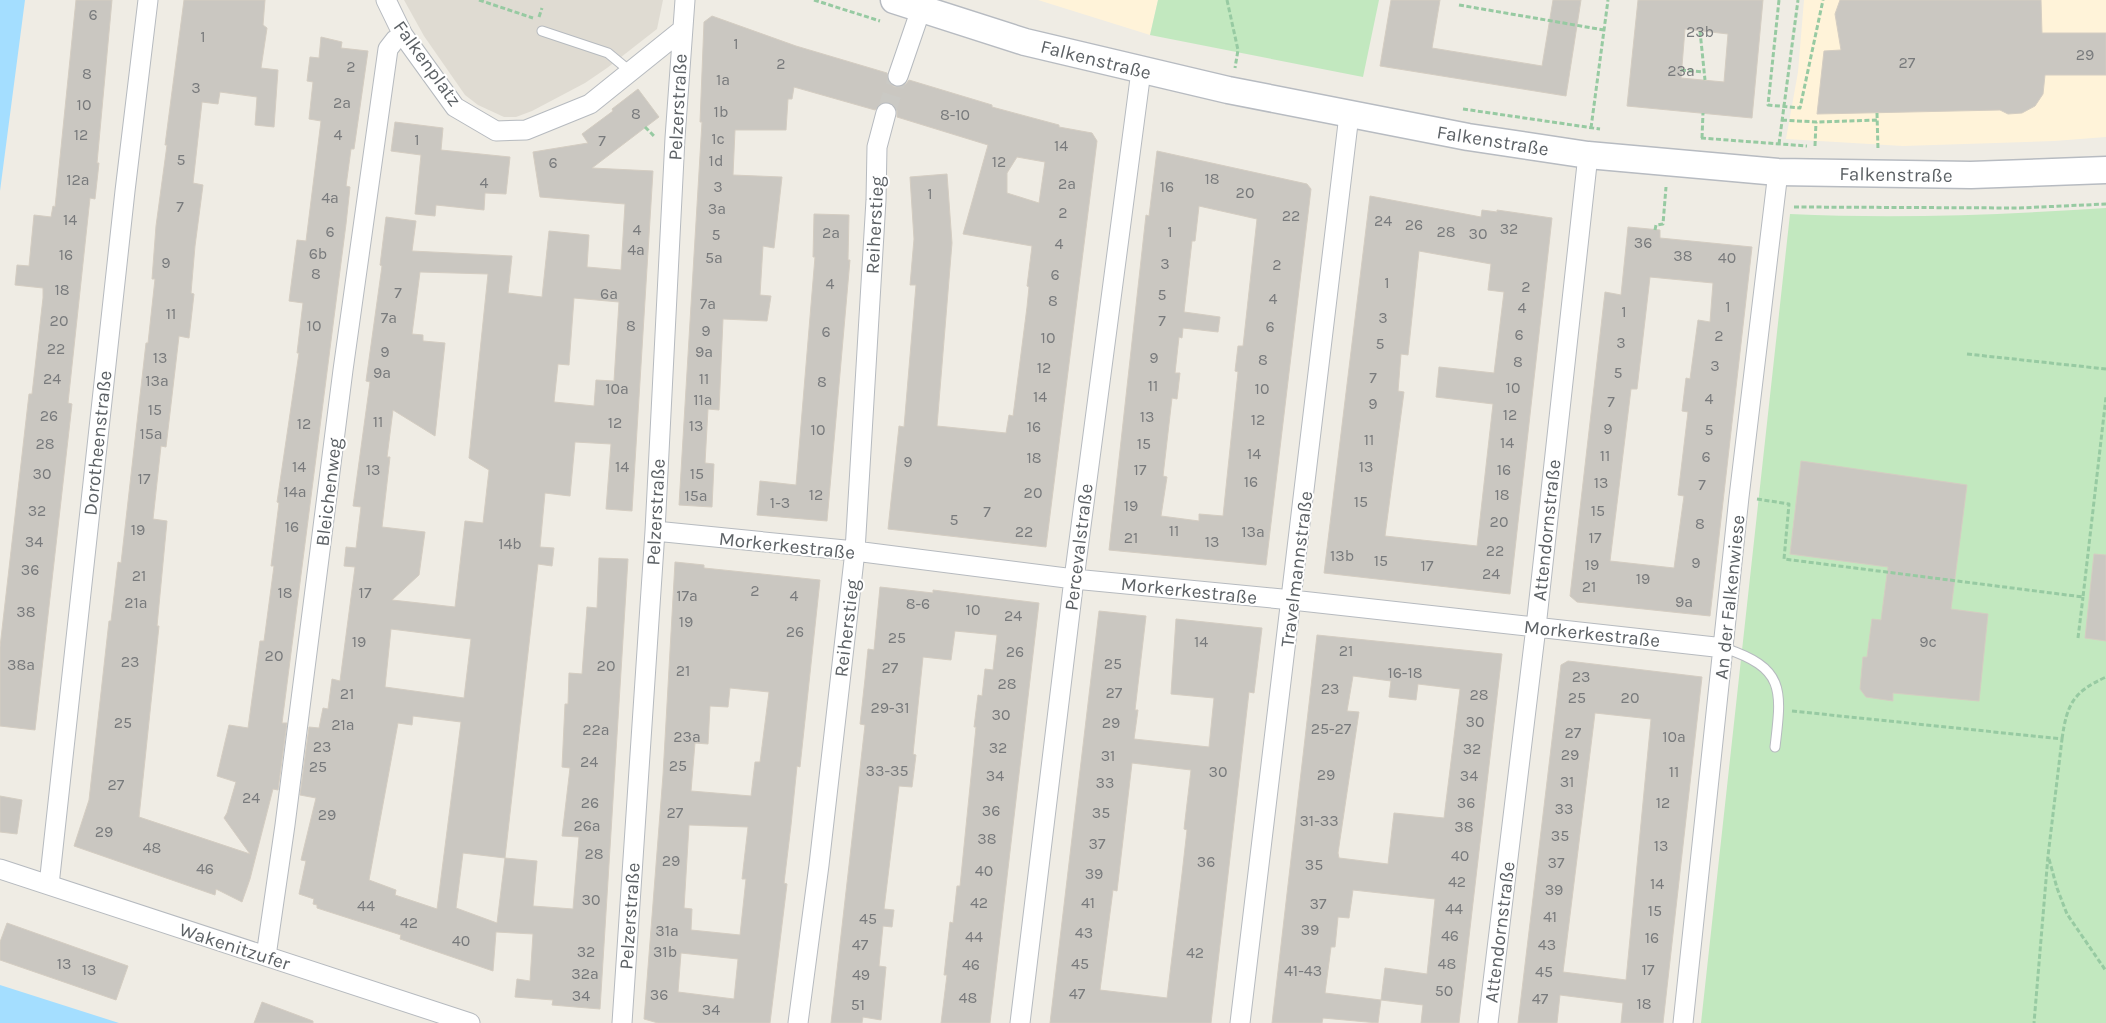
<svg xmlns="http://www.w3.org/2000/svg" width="2106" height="1023" viewBox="0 0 2106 1023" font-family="Karla,sans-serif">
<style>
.commercial{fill:#fff3d9}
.education{fill:#dfdbd2}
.green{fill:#c2e8bf}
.water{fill:#a4deff}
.building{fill:#cac7c1;stroke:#d4cdc2;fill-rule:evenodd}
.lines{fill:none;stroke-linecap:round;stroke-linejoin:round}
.minor-tunnel{stroke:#cac9c4;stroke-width:19;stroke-dasharray:19 9;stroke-linecap:butt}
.service-casing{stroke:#b6babf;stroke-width:11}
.minor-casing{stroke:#b6babf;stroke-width:21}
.secondary-casing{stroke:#b7bbc1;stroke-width:29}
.path{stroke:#97caa2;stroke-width:3;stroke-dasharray:5 2.5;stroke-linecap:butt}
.service{stroke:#fff;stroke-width:9}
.minor{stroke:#fff;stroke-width:19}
.secondary{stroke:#fff;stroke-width:26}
.labels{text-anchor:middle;stroke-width:4;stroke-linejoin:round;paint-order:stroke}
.number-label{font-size:16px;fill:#787a7c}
.street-label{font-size:19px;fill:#5c6165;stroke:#fff}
</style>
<rect width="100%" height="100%" fill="#efece4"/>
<path class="commercial" d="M1038,0H1158L1150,35Z
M1804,0H2106V137L2054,141L1903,146L1786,139L1798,72Z"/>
<path class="education" d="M404,0H663L657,29L607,68L585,83L532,111L516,117H504L478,105L465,95L424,36Z"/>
<path class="green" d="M1158,0H1379L1363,77L1150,35Z
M2106,208V1023H1701L1790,214C1895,219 2001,215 2106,208Z"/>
<path class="water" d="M0,0H25L0,191Z
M0,985L119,1023H0Z"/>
<path class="building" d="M76,0H112L97,163H99L95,199L90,198L68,403L72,404L35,730L0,726V647L29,394H32L43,298V288L15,285L17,265L29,266L34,215L51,217L53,206L55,207Z
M184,0H265L263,25L267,28L261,68L278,70L274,127L255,125L257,97L220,92L218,104L202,102L193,183L203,185L195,246L191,293L194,294L189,338L179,336L166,447L161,446L153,519L167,521L157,626H159L139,817L250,854L224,818L227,813L236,782L217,776L229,725L248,728L260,641H264L274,566H271L279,503L277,502L299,353H297L303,303L289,301L297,240L306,241L321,121L309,119L313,82L307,81L310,57L319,58L321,37L342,42L341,48L368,51L354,149H351L346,186L350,187L346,224L282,723H287L278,790L273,789L250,879L242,902L216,889L215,895L74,846L89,800L109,621H111L118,562L121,563L146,343H148L155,279H152L156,226L167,145H165Z
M1391,0H1440L1432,48L1542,66L1553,0H1581L1566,96L1380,66Z
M1638,0H1763L1752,118L1627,106ZM1685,29L1728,34L1724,82L1681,78Z
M1840,0H2041L2042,33H2106V75H2045L2043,94L2035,106L2022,113L2008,114L2000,110L1817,114L1824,51L1841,50L1835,14Z
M712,16L796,46L887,73L889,83L895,87L905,85L909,80L992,105V107L1059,125V127L1092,133L1097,141L1046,547L888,529L899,426L904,427L916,285H910L914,239L910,177L947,174L952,243L937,426L1006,433L1009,415L1013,416L1027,307L1029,287L1027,286L1032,246L963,234L988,145L897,117V110L889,102H883L875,110L794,87L792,99H788L786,130H735L733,175L782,177L774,248L763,246L760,295L771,296L767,321L723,319L719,410L708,409L705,463L714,464L712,507L679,505L702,122H700L704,22ZM1017,157L1045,162L1039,203L1007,193V173Z
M638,89L659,117L592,168L653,171L632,511L606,509L611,444L575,442L570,496L545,493L540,547L554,548L552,566L538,564L505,858L537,861L533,906L573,909L579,837L562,836L570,768L562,767L565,704H568L569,673L582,674L587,607L597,608L599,558L628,559L600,1009L552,1005L553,1000L515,997L517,979L530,981L533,934L496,932L493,971L400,939L401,935L317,908V905L313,904L314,899L299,894L306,861L301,860L316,798L300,795L309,727L319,728L323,708L328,709L332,679L340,681L355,567L344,566L346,547L356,548L361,507L353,506L370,382L366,381L382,266L380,265L386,217L416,221L412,251L512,256L508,293L542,297L549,231L589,235L587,267L621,270L625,204L540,197L533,152L588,143L582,134L613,111L612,109ZM420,272L488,274L469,458L489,470L483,523L465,521L455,607L392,600L419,575L425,532L382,527L390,457H387L393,410L435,436L445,343L423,341V335L412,334ZM574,298L619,302L614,381L596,380L594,406L554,402L558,364L569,365ZM391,629L471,639L464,698L385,687ZM413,716L461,722L437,909L395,895L396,890L369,880L398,723L412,725ZM463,853L505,858L497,923L456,908Z
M395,122L443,128L441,150L510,157L506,194L485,193L484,210L436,205L435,216L415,214L421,155L391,151Z
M1157,151L1307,184L1311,189L1266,565L1109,550L1146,215L1149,216ZM1199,206L1257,219L1243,346H1238L1235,371L1238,372L1223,516L1199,514V521L1161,516L1167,477L1163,476L1172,398L1177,399L1180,373H1175L1179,337L1182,338L1183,328L1218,332L1220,317L1184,312L1192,241H1195Z
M1370,196L1481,217L1482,210L1497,212V210L1552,218L1510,594L1324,573ZM1419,251L1491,264L1488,290L1504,292L1494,373L1439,367L1436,397L1493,404L1477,546L1385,536L1404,392L1398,391L1401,354L1408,355Z
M814,214L849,215L848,260H850L827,521L757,515L760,481L796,485L815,257H813Z
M1628,227L1660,230V238L1752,247L1710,616L1577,602L1570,596L1605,292L1621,295ZM1650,277L1713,283L1710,322L1698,320L1690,379L1686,378L1682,411L1688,412L1678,495L1684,496L1674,568L1610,561L1631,389H1637Z
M1801,461L1967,485L1951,609L1988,614L1979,701L1893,693V701L1866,697L1860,689L1863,657H1867L1872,619L1881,620L1888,567L1790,554Z
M2094,554L2106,555V641L2085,638Z
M675,562L704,565V568L820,580L800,767L797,766L791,825L784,883L787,884L770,1023H658L644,1019L663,775ZM730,688L769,692L760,762H755L751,796L691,791L695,743L708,744L710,706L728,707ZM689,825L748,827L742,879H746L740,935L691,930L692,909L684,908ZM681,953L738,959L734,999L678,992Z
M880,587L933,593V590L1039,603L990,1023H941L947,975H944L950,922L953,923L957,886H960L976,727H974L978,695L982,696L985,669L993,670L997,635L955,631L951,660L923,657L913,754L916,755L912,787L899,786L884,909L894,910L892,927L883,926L879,966L886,967L881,1020L863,1017L862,1023H831L865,725L860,724L865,679L868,649L874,650Z
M1099,611L1146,616L1135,710H1138L1134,739L1209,747L1214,698L1171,694L1176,619L1262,628L1254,693L1249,692L1211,1023H1050ZM1132,763L1191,770L1184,829L1187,830L1182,874L1167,998L1100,990L1113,890L1117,891Z
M1317,635L1502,654L1459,1023H1421L1423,1005L1381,1000L1378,1023L1323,1018L1322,1023H1272ZM1353,676L1391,681L1389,697L1416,700L1418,684L1460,689L1444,818L1394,813L1388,864L1339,858L1338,853L1359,712L1347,711ZM1353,890L1435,899L1427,974L1385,968L1381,1000L1325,993L1331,947H1335L1338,917L1349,918Z
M1568,661L1702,677L1663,1023H1621L1623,1003L1560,995L1557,1023H1518L1561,665ZM1595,713L1651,719L1626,980L1563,972Z
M0,796L22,800L17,834L0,832Z
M7,923L128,966L116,1000L0,960V942Z
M262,1002L313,1021V1023H254Z"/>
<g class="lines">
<path class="minor-tunnel" d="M886,113L898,76"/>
<defs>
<path id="service" d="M542,31L608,53L631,72
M1724,648C1785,668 1782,689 1775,747"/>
<path id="minor" d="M386,0L403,35L455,107L496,131L526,130L590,104L682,30
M898,76L921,9
M655,531L855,551L1074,579L1292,600L1724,648
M0,869L470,1023
M49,885L125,191L148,0
M266,956L285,825L343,370L388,49L395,40L403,35
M622,1023L655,531L675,138L685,0
M798,1023L819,865L855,551L876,200L877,147L886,113
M1020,1023L1074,579L1141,71
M1240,1023L1349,115
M1488,1023L1536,627L1588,155
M1683,1023L1739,497L1778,172"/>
<path id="secondary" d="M894,0L1025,42L1228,90L1468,137L1588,155L1778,172L1971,175L2106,170"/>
</defs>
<use href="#service" class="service-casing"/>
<use href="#minor" class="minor-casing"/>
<use href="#secondary" class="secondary-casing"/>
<path class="path" d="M479,0L533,18
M814,0L880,21
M1227,0L1238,50L1235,68
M1779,0L1768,105L1800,108L1823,0
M1459,5L1604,30
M539,17L542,8
M1700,31L1705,80
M1681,70L1704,72
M1463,109L1600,129
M1877,113L1878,150
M1782,120L1816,122L1878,120
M645,127L655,137
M1591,128L1608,0
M1701,138L1807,146
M1702,138L1703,113
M1779,144L1798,0
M1815,146L1816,122
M1794,207L2019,208L2106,204
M1655,230L1656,225L1663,224L1666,187
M1967,354L2106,369
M1757,499L1789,504L1784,559L2083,597L2106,397
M2078,638L2083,597
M1792,711L2062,739L2048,856L2034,1023
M2062,739C2067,704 2073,692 2106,677
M2049,859L2057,888L2067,914L2106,971"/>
<use href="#service" class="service"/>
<use href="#minor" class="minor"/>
<use href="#secondary" class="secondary"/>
</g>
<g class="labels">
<g class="number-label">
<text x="93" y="20">6</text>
<text x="1700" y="37">23b</text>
<text x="203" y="42">1</text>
<text x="736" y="49">1</text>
<text x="2085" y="60">29</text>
<text x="1907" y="68">27</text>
<text x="781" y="69">2</text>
<text x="351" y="72">2</text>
<text x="1681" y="76">23a</text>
<text x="87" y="79">8</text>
<text x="723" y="85">1a</text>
<text x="196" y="93">3</text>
<text x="342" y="108">2a</text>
<text x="84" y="110">10</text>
<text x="721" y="117">1b</text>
<text x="636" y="119">8</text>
<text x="955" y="120">8-10</text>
<text x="81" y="140">12</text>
<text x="338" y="140">4</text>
<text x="718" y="144">1c</text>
<text x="417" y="145">1</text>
<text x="602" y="146">7</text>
<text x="1061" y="151">14</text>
<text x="181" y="165">5</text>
<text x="716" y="166">1d</text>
<text x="999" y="167">12</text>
<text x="553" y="168">6</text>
<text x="1212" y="184">18</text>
<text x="78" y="185">12a</text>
<text x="484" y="188">4</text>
<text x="1067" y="189">2a</text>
<text x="718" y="192">3</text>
<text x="1167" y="192">16</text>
<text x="1245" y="198">20</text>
<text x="930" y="199">1</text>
<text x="330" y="203">4a</text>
<text x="180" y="212">7</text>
<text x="717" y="214">3a</text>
<text x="1063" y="218">2</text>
<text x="1291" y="221">22</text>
<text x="70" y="225">14</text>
<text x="1383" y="226">24</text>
<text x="1414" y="230">26</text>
<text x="1509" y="234">32</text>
<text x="637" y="235">4</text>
<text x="330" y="237">6</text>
<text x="1170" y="237">1</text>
<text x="1446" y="237">28</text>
<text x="831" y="238">2a</text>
<text x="1478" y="239">30</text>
<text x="716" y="240">5</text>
<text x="1643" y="248">36</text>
<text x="1059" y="249">4</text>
<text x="636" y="255">4a</text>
<text x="318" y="259">6b</text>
<text x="66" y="260">16</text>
<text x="1683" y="261">38</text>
<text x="714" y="263">5a</text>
<text x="1727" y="263">40</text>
<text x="166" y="268">9</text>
<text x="1165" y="269">3</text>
<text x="1277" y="270">2</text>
<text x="316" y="279">8</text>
<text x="1055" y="280">6</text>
<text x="1387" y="288">1</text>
<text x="830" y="289">4</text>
<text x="1526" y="292">2</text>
<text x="62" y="295">18</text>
<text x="398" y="298">7</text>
<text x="609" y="299">6a</text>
<text x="1162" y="300">5</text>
<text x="1273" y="304">4</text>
<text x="1053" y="306">8</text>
<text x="708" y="309">7a</text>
<text x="1728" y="312">1</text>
<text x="1522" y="313">4</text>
<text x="1624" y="317">1</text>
<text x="171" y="319">11</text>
<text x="389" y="323">7a</text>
<text x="1383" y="323">3</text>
<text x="59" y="326">20</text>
<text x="1162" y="326">7</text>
<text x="314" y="331">10</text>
<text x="631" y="331">8</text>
<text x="1270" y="332">6</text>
<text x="706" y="336">9</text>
<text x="826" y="337">6</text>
<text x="1519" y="340">6</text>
<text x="1719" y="341">2</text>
<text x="1048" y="343">10</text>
<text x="1621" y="348">3</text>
<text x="1380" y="349">5</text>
<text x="56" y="354">22</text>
<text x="385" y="357">9</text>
<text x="704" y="357">9a</text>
<text x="160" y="363">13</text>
<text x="1154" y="363">9</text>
<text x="1263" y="365">8</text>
<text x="1518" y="367">8</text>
<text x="1715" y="371">3</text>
<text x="1044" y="373">12</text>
<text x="382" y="378">9a</text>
<text x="1618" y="378">5</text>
<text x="1373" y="383">7</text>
<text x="52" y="384">24</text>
<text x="704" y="384">11</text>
<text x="157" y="386">13a</text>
<text x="822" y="387">8</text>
<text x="1153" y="391">11</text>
<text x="1513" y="393">10</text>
<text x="617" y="394">10a</text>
<text x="1262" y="394">10</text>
<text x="1040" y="402">14</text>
<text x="1709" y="404">4</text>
<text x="703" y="405">11a</text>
<text x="1611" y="407">7</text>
<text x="1373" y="409">9</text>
<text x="155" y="415">15</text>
<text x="1510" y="420">12</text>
<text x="49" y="421">26</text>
<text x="1147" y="422">13</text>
<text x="1258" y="425">12</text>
<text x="378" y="427">11</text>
<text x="615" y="428">12</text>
<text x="304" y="429">12</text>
<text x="696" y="431">13</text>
<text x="1034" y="432">16</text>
<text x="1608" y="434">9</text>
<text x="818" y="435">10</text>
<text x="1709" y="435">5</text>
<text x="151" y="439">15a</text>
<text x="1369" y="445">11</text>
<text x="1507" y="448">14</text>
<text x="45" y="449">28</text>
<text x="1144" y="449">15</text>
<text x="1254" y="459">14</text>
<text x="1605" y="461">11</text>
<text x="1706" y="462">6</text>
<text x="1034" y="463">18</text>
<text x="908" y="467">9</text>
<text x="299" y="472">14</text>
<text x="622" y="472">14</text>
<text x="1366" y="472">13</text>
<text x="373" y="475">13</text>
<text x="1140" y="475">17</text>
<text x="1504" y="475">16</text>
<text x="42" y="479">30</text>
<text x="697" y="479">15</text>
<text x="144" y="484">17</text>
<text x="1251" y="487">16</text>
<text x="1601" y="488">13</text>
<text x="1702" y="490">7</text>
<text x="295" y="497">14a</text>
<text x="1033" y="498">20</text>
<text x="816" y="500">12</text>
<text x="1502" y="500">18</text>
<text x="696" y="501">15a</text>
<text x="1361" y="507">15</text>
<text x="780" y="508">1-3</text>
<text x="1131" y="511">19</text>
<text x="37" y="516">32</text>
<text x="1598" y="516">15</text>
<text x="987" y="517">7</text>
<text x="954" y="525">5</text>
<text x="1499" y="527">20</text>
<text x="1700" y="529">8</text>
<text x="292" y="532">16</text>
<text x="138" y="535">19</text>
<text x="1174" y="536">11</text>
<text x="1024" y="537">22</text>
<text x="1253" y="537">13a</text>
<text x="1131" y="543">21</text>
<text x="1595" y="543">17</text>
<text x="34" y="547">34</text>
<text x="1212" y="547">13</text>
<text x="510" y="549">14b</text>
<text x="1495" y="556">22</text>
<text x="1342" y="561">13b</text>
<text x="1381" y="566">15</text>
<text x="1696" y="568">9</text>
<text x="1592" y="570">19</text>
<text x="1427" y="571">17</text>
<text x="30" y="575">36</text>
<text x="1491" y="579">24</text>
<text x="139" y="581">21</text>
<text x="1643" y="584">19</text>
<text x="1589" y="592">21</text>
<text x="755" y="596">2</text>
<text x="285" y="598">18</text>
<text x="365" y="598">17</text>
<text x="687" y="601">17a</text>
<text x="794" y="601">4</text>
<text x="1684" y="607">9a</text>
<text x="136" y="608">21a</text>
<text x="918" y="609">8-6</text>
<text x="973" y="615">10</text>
<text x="26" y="617">38</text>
<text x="1013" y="621">24</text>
<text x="686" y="627">19</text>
<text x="795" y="637">26</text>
<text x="897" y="643">25</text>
<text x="359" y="647">19</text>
<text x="1201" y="647">14</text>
<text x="1928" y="647">9c</text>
<text x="1346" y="656">21</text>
<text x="1015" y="657">26</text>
<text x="274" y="661">20</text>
<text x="130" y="667">23</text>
<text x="1113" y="669">25</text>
<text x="21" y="670">38a</text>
<text x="606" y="671">20</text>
<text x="890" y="673">27</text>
<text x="683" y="676">21</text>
<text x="1405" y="678">16-18</text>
<text x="1581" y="682">23</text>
<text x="1007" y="689">28</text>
<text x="1330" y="694">23</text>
<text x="1114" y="698">27</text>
<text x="347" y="699">21</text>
<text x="1479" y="700">28</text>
<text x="1577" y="703">25</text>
<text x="1630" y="703">20</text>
<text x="890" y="713">29-31</text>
<text x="1001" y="720">30</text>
<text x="1475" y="727">30</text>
<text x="123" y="728">25</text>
<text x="1111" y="728">29</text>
<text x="343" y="730">21a</text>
<text x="1331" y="734">25-27</text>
<text x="596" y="735">22a</text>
<text x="1573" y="738">27</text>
<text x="687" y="742">23a</text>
<text x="1674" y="742">10a</text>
<text x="322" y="752">23</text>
<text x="998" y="753">32</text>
<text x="1472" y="754">32</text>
<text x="1570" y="760">29</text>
<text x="1108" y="761">31</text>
<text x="589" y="767">24</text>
<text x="678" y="771">25</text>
<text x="318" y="772">25</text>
<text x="887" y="776">33-35</text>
<text x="1218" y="777">30</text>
<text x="1674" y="777">11</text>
<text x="1326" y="780">29</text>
<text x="995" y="781">34</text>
<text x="1469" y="781">34</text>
<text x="1567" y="787">31</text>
<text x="1105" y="788">33</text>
<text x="116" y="790">27</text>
<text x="251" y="803">24</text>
<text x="590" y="808">26</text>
<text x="1466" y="808">36</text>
<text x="1663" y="808">12</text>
<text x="1564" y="814">33</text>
<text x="991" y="816">36</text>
<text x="675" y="818">27</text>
<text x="1101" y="818">35</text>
<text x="327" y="820">29</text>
<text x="1319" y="826">31-33</text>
<text x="587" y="831">26a</text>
<text x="1464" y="832">38</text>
<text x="104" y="837">29</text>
<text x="1560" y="841">35</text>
<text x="987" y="844">38</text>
<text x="1097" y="849">37</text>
<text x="1661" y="851">13</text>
<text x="152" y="853">48</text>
<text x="594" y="859">28</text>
<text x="1460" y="861">40</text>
<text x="671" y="866">29</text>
<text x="1206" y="867">36</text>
<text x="1556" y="868">37</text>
<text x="1314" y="870">35</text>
<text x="205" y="874">46</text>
<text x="984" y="876">40</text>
<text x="1094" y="879">39</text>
<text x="1457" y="887">42</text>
<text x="1657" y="889">14</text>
<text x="1554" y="895">39</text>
<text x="591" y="905">30</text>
<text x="979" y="908">42</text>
<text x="1088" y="908">41</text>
<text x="1318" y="909">37</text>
<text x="366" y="911">44</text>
<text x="1454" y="914">44</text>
<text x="1655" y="916">15</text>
<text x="1550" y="922">41</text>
<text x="868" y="924">45</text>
<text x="409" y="928">42</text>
<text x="1310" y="935">39</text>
<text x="667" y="936">31a</text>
<text x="1084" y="938">43</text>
<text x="1450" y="941">46</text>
<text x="974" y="942">44</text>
<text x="1652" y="943">16</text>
<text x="461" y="946">40</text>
<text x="860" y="950">47</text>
<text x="1547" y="950">43</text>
<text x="586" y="957">32</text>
<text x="665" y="957">31b</text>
<text x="1195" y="958">42</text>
<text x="64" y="969">13</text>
<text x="1080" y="969">45</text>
<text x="1447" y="969">48</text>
<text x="971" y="970">46</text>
<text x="89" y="975">13</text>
<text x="1648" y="975">17</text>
<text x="1303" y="976">41-43</text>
<text x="1544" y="977">45</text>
<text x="585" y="979">32a</text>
<text x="861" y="980">49</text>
<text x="1444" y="996">50</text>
<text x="1077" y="999">47</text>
<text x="659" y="1000">36</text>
<text x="581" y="1001">34</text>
<text x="968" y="1003">48</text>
<text x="1540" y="1004">47</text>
<text x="1644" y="1009">18</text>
<text x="858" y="1010">51</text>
<text x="711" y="1015">34</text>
</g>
<g class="street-label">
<text transform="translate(1096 59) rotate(14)" y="7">Falkenstraße</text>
<text transform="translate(428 63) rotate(54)" y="7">Falkenplatz</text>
<text transform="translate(677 107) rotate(-87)" y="7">Pelzerstraße</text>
<text transform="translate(1493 140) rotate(9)" y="7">Falkenstraße</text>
<text transform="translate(1896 174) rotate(1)" y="7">Falkenstraße</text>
<text transform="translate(874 225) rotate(-87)" y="7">Reiherstieg</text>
<text transform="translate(97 443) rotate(-84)" y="7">Dorotheenstraße</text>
<text transform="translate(328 492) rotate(-83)" y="7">Bleichenweg</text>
<text transform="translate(655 512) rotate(-87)" y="7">Pelzerstraße</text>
<text transform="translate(1546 530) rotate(-84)" y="7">Attendornstraße</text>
<text transform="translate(787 545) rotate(6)" y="7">Morkerkestraße</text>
<text transform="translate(1078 547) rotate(-83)" y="7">Percevalstraße</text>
<text transform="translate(1296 569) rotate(-83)" y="7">Travelmannstraße</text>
<text transform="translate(1189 590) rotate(6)" y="7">Morkerkestraße</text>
<text transform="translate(1729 597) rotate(-84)" y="7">An der Falkenwiese</text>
<text transform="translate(846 628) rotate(-83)" y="7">Reiherstieg</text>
<text transform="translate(1592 633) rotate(6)" y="7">Morkerkestraße</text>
<text transform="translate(629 916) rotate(-86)" y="7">Pelzerstraße</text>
<text transform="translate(1499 932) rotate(-83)" y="7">Attendornstraße</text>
<text transform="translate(235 946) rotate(18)" y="7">Wakenitzufer</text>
</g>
</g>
</svg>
